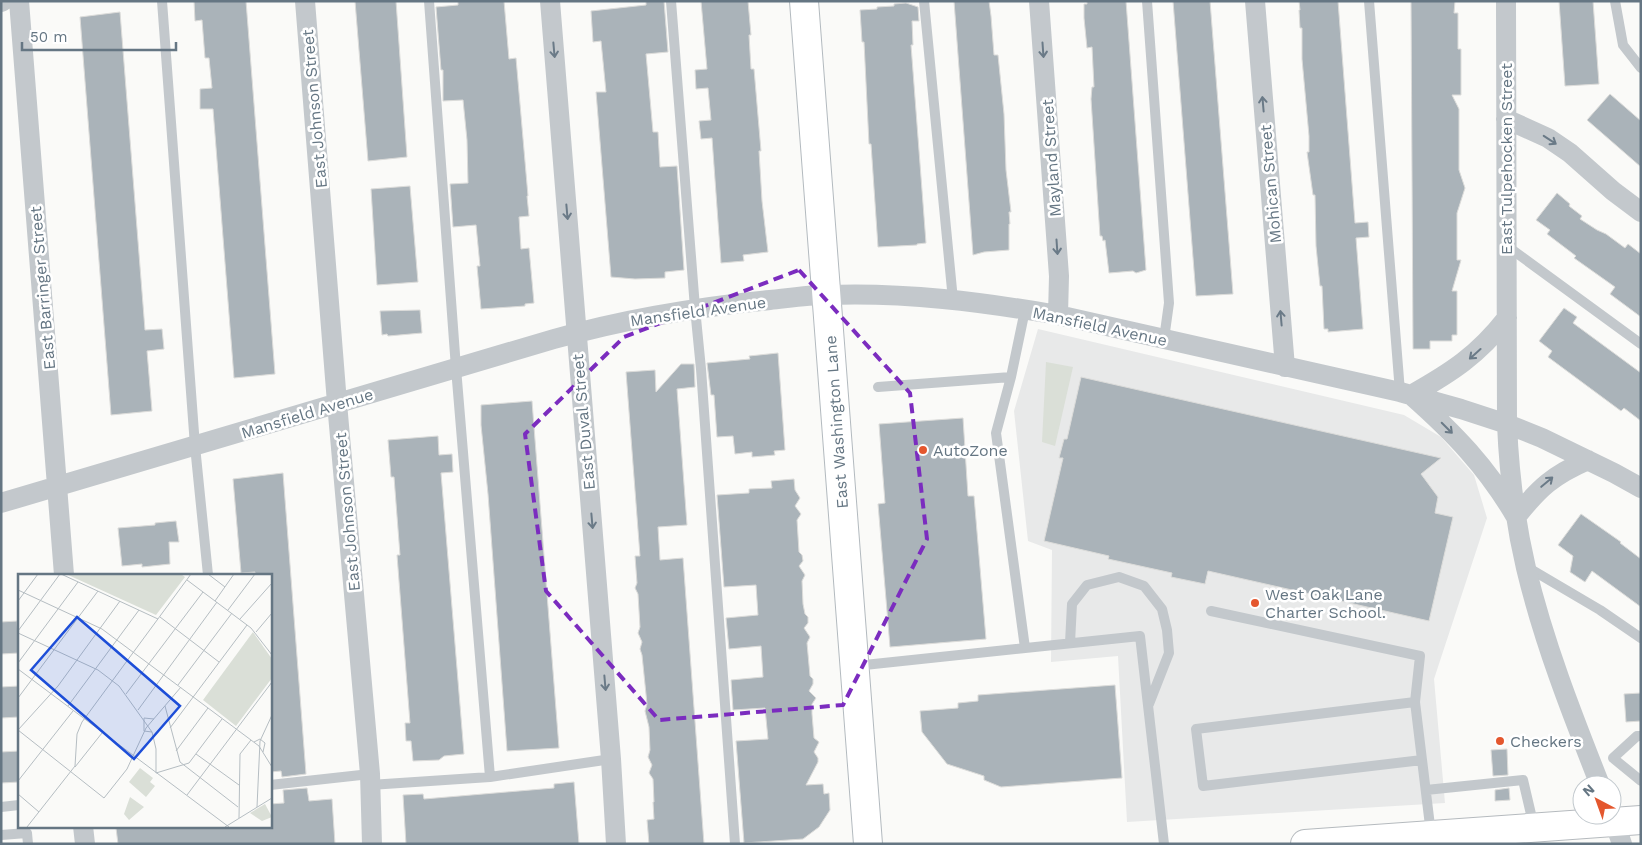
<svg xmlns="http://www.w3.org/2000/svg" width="1642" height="845" viewBox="0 0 1642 845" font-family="'Work Sans',sans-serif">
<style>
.built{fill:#e8e9e9}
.green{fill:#dadfd7}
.building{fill:#aab3b9;stroke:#dcdcda}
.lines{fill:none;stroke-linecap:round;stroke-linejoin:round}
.secondary-casing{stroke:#b3babf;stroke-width:30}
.primary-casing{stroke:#b5babe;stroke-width:30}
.lane{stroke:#c3c8cc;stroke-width:10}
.street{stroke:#c3c8cc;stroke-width:20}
.secondary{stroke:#fff;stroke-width:28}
.primary{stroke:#fff;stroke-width:28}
.oneway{stroke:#6a7a87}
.marked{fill:none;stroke:#7b2cbf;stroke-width:4;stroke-dasharray:10 6;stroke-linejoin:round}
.poi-dot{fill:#e4572e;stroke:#fff;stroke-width:2}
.labels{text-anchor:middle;stroke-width:5;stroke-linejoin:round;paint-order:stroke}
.street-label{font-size:16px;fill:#657683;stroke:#fff}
.poi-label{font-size:16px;fill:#657683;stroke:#fff;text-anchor:start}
.inset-road{fill:none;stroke:#b5bdc2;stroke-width:1}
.view{fill:#1d4ed8;fill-opacity:0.15;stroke:#1d4ed8;stroke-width:2.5}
.inset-edge{fill:none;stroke:#657683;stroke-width:2.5}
</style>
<rect width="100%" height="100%" fill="#fafaf8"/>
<path class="built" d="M1038,329L1404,415L1441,437L1474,475L1487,518L1434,679L1445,803L1127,822L1118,656L1051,662L1052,550L1028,541L1014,411Z"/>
<path class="green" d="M1046,362L1073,367L1055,446L1042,442Z"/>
<path class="building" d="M194,1H246L275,374L234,378L213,109H200V89L212,88L209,58H205L202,20L195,21Z
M355,1H396L407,157L368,161Z
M458,1H504L509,59L516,58L528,196H527L529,216L519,217L521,249L529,248L534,303L525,304V306L481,309L477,266H480L476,225L453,227L450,184L468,183L467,140L463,100L443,101V70H441L436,7L458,5Z
M646,1H664L668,52L646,54L653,132H658L660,167L677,166L684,270L665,272V278L635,279L611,277L596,92H606L601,41L593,42L591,11L646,5Z
M701,1H748L751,35H749L751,69H754L761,151H759L762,201L768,252L743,255L744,261L721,263L712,138L701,139L699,121L711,120L708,88L696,89L695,70L707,69Z
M954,1H989L991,16L994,55H998L1004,114L1006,170L1011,212H1009L1010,224H1009V250L984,252L973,255Z
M1087,1H1126L1146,270L1136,273L1133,271L1109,273L1105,240L1103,241L1102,236H1100L1091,99L1092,87H1094L1092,47L1087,48L1084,18V4H1087Z
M1173,1H1210L1233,294L1196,296Z
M1299,1H1338L1355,223L1368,222L1369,237L1356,238L1363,329L1328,332V329H1324L1322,286H1320L1316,246L1315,195H1313L1307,152H1309V136L1302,59V28H1300L1299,10H1300Z
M1411,1H1455L1454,13H1458V49H1461V95H1452L1459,109V170L1465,188L1457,213V260H1461L1452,291H1457V335H1452V341H1430V349H1413Z
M1559,1H1593L1599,84L1565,86Z
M906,3L918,7L919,21H912L913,45H911L926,243L917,244V245L878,247L871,144H869L864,42H862L860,10L877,9V7L894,6V4Z
M120,12L145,330L162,329L164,349L147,351L152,411L111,415L80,17Z
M1610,94L1641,121V167L1587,120Z
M410,186L418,282L377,285L371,189Z
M1557,193L1570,204L1569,206L1582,216L1580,219L1597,230L1606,234L1625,248L1628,244L1641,254V317L1610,294L1615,287L1574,258L1576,256L1547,234L1550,230L1536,220Z
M1564,308L1577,317L1573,323L1641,373V421L1624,408L1621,411L1548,357L1552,351L1539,341Z
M420,310L422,333L388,336L387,334L382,335L380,311Z
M778,353L785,450L774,451L775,455L752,457V452L735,454L733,436L717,437L714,395H711L707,363L750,359L749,356Z
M681,364H694L695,387L677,389L687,525L658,527L660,560L683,558L704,844H649L647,820L654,819L653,802H654L653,779L649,773L652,765L648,757L650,750L649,727L645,711L647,704L642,655L640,649L642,642L638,633L640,627L638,594L635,588L637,583L635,556H640L626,372L655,370L656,392Z
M1081,377L1441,458L1421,474L1438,497L1435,513L1453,517L1429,621L1208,571L1205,584L1171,577L1172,573L1108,559L1109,556L1044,541L1063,458H1059L1064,439H1067Z
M532,401L559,748L507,751L488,494L481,425V405Z
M963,418L968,496H974L986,639L890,647L878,504L885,503L879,424Z
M438,436L439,455L452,454L453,472L441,473L464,754L444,756L439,760L413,761L411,741H406L405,723H410L397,555H400L394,477H391L388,440Z
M283,473L306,774L282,777L281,771L270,772V575H255V572L241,573L233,479Z
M794,479L795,490L800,498L795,506L801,514L797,520L799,552L802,555L803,561L799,566L805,575L802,581L803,604L805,614L808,617V623L804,628L810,637L807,643L810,676L813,679V684L809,691L816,698L812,704V714L814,738L819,742L814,752L818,758V762L806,785L823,784L824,794L829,793L830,810L819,827L803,839L744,843L736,741L768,739L765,708L733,710L731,680L763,677L761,646L729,649L726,618L758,615L756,585L724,587L717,495L749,493V489L772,488L771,481Z
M1581,514L1621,542L1620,543L1641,559V607L1592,571L1585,582L1570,572L1573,556L1558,545Z
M176,521L179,542H169L170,564L142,567V564L122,566L118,528L155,525V523Z
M17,621L19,653L1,654V622Z
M1115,685L1122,778L1001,787L984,780V776L947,764L922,732L920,711L958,708V703L978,701V695Z
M19,686V717L1,718V687Z
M1641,693V721L1626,722L1624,694Z
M1507,749L1508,775L1493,776L1491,750Z
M19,751V782L1,783V752Z
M574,782L579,844H406L403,795L423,794L424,799L554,788V784Z
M307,788L309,801L332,799L335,844H118L116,828H119V826H270V804L284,803L283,790Z
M1509,788L1510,800L1495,801V790Z"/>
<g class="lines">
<defs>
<path id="secondary" d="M804,1L868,844"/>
<path id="primary" d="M1305,844L1641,820"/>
</defs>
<use href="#secondary" class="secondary-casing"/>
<use href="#primary" class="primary-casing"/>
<path class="lane" d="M162,1L195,446L208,575
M671,1L695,308L701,369L735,844
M924,1L953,300
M1147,1L1169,303L1164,339
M1369,1L1400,392
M1615,1L1623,45L1641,68
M1507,246L1641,344
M1011,377L996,433L1025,648
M878,387L1011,377L1025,310
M1527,567L1600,610L1641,638
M1211,611L1420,656L1415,702
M1070,643L1072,604L1087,585L1119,577L1144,586L1162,609L1167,630L1169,653L1149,704
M855,666L1140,636L1164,844
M1641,736H1637L1613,758L1641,781
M1422,760L1203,786L1196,729L1415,702L1431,834
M490,777L611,759
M270,785L370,774
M370,785L490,777L456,368L429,1
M1426,790L1523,780L1534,827
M1,807L19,805
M1,835L27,833L28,844"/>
<path class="street" d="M19,1L64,575
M305,1L337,403L370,774L372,844
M550,1L611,759L616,844
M1039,1L1059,276L1058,315
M1255,1L1285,367
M1506,1L1507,424C1509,472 1515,521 1526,568C1544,643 1572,714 1600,785
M1,2L3,1
M1506,119L1548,138L1570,153L1613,191L1641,212
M1507,318C1478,355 1452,372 1411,395C1454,433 1487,467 1516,517C1539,488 1553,475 1588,460
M1,503L554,339C625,319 697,307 770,300C789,298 808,295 827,295C905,292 982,302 1058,315L1400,392L1461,409L1507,424L1542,438L1614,473L1641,488
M1612,815L1622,844
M83,826L85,844"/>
<use href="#secondary" class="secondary"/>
<use href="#primary" class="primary"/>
</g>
<defs><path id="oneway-shaft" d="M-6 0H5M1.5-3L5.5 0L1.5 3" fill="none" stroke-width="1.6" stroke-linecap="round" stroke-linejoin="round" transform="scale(1.25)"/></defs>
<g class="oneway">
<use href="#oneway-shaft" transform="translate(554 50) rotate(85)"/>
<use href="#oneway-shaft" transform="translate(1043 50) rotate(86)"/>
<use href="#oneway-shaft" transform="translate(1263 104) rotate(-95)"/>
<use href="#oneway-shaft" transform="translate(1550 140) rotate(33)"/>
<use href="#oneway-shaft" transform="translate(567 212) rotate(85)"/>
<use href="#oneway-shaft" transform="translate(1057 247) rotate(86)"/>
<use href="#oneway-shaft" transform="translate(1281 318) rotate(-95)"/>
<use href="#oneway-shaft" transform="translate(1475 354) rotate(138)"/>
<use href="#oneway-shaft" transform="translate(1447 428) rotate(45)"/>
<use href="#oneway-shaft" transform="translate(1547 482) rotate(-40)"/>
<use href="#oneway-shaft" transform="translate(592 521) rotate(85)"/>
<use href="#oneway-shaft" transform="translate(605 683) rotate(85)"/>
</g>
<path class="marked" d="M799,270L910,393L927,539L843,705L659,720L546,591L525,434L624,337Z"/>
<g class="poi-dot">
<circle cx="923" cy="450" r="5"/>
<circle cx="1255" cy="603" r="5"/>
<circle cx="1500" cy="741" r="5"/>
</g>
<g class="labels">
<g class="street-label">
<text transform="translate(314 109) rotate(-95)" y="6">East Johnson Street</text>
<text transform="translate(1051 158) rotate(-94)" y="6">Mayland Street</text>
<text transform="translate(1506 159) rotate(-90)" y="6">East Tulpehocken Street</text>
<text transform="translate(1270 184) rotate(-95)" y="6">Mohican Street</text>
<text transform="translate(42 288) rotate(-95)" y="6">East Barringer Street</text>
<text transform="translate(698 311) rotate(-8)" y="6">Mansfield Avenue</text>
<text transform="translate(1100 326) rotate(12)" y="6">Mansfield Avenue</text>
<text transform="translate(307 413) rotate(-17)" y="6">Mansfield Avenue</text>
<text transform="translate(583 422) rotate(-95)" y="6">East Duval Street</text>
<text transform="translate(836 422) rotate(-94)" y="6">East Washington Lane</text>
<text transform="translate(347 512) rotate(-95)" y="6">East Johnson Street</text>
</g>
<g class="poi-label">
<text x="933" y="456">AutoZone</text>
<text x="1265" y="600">West Oak Lane<tspan x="1265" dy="18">Charter School.</tspan></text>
<text x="1510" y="747">Checkers</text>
</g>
</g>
<g transform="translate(18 574)">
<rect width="254" height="254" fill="#fafaf8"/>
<path d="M48,0H163L167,3L138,41ZM235,58L254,85V104L218,152L185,126ZM122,194L135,204L132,208L137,212L128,223L111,208ZM112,223L126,233L111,246L106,240ZM247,230L254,243L244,247L232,239Z" fill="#dadfd7"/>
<path class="inset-road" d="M43,0L140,45M190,0L207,13M169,6L233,54L254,81M0,16L84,55L241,172L254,193M0,27L20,0M197,27L216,0M210,36L237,0M142,43L201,88M222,45L254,9M0,57L42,0M238,58L254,39M0,59L80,96L101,112L134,158L138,175V199L171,189L204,145M0,89L60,8M0,95L211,253M160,111L214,39M108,120L185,18M0,124L80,17M50,132L121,36M147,132L162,188L220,233M120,136L199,28M152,154L229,51M0,156L86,224L109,195L128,154L163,113M0,156L40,112L102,27M134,158L126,157V144L136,145M236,168L242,165L247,169L245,178M158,177L190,134M178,180L221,211M57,193L84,159M0,207L55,137M0,220L21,238M169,221L254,108M239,233L242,167L254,141M221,244L222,180L233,166M9,253L57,192L59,160L64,148L173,0M207,253L254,224"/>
<path class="view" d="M59,43L162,132L116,185L13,96Z"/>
<rect width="254" height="254" class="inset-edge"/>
</g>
<rect width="1642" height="845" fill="none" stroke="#657683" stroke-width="5"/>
<g transform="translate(1597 800) rotate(319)"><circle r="24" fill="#ffffff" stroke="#c1c8cd"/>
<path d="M0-4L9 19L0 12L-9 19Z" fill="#e4572e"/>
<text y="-8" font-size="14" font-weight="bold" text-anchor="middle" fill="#657683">N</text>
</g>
<path d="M22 42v8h154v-8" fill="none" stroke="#657683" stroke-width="2.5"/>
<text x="30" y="42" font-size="15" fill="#657683" stroke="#ffffff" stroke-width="4" paint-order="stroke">50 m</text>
</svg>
